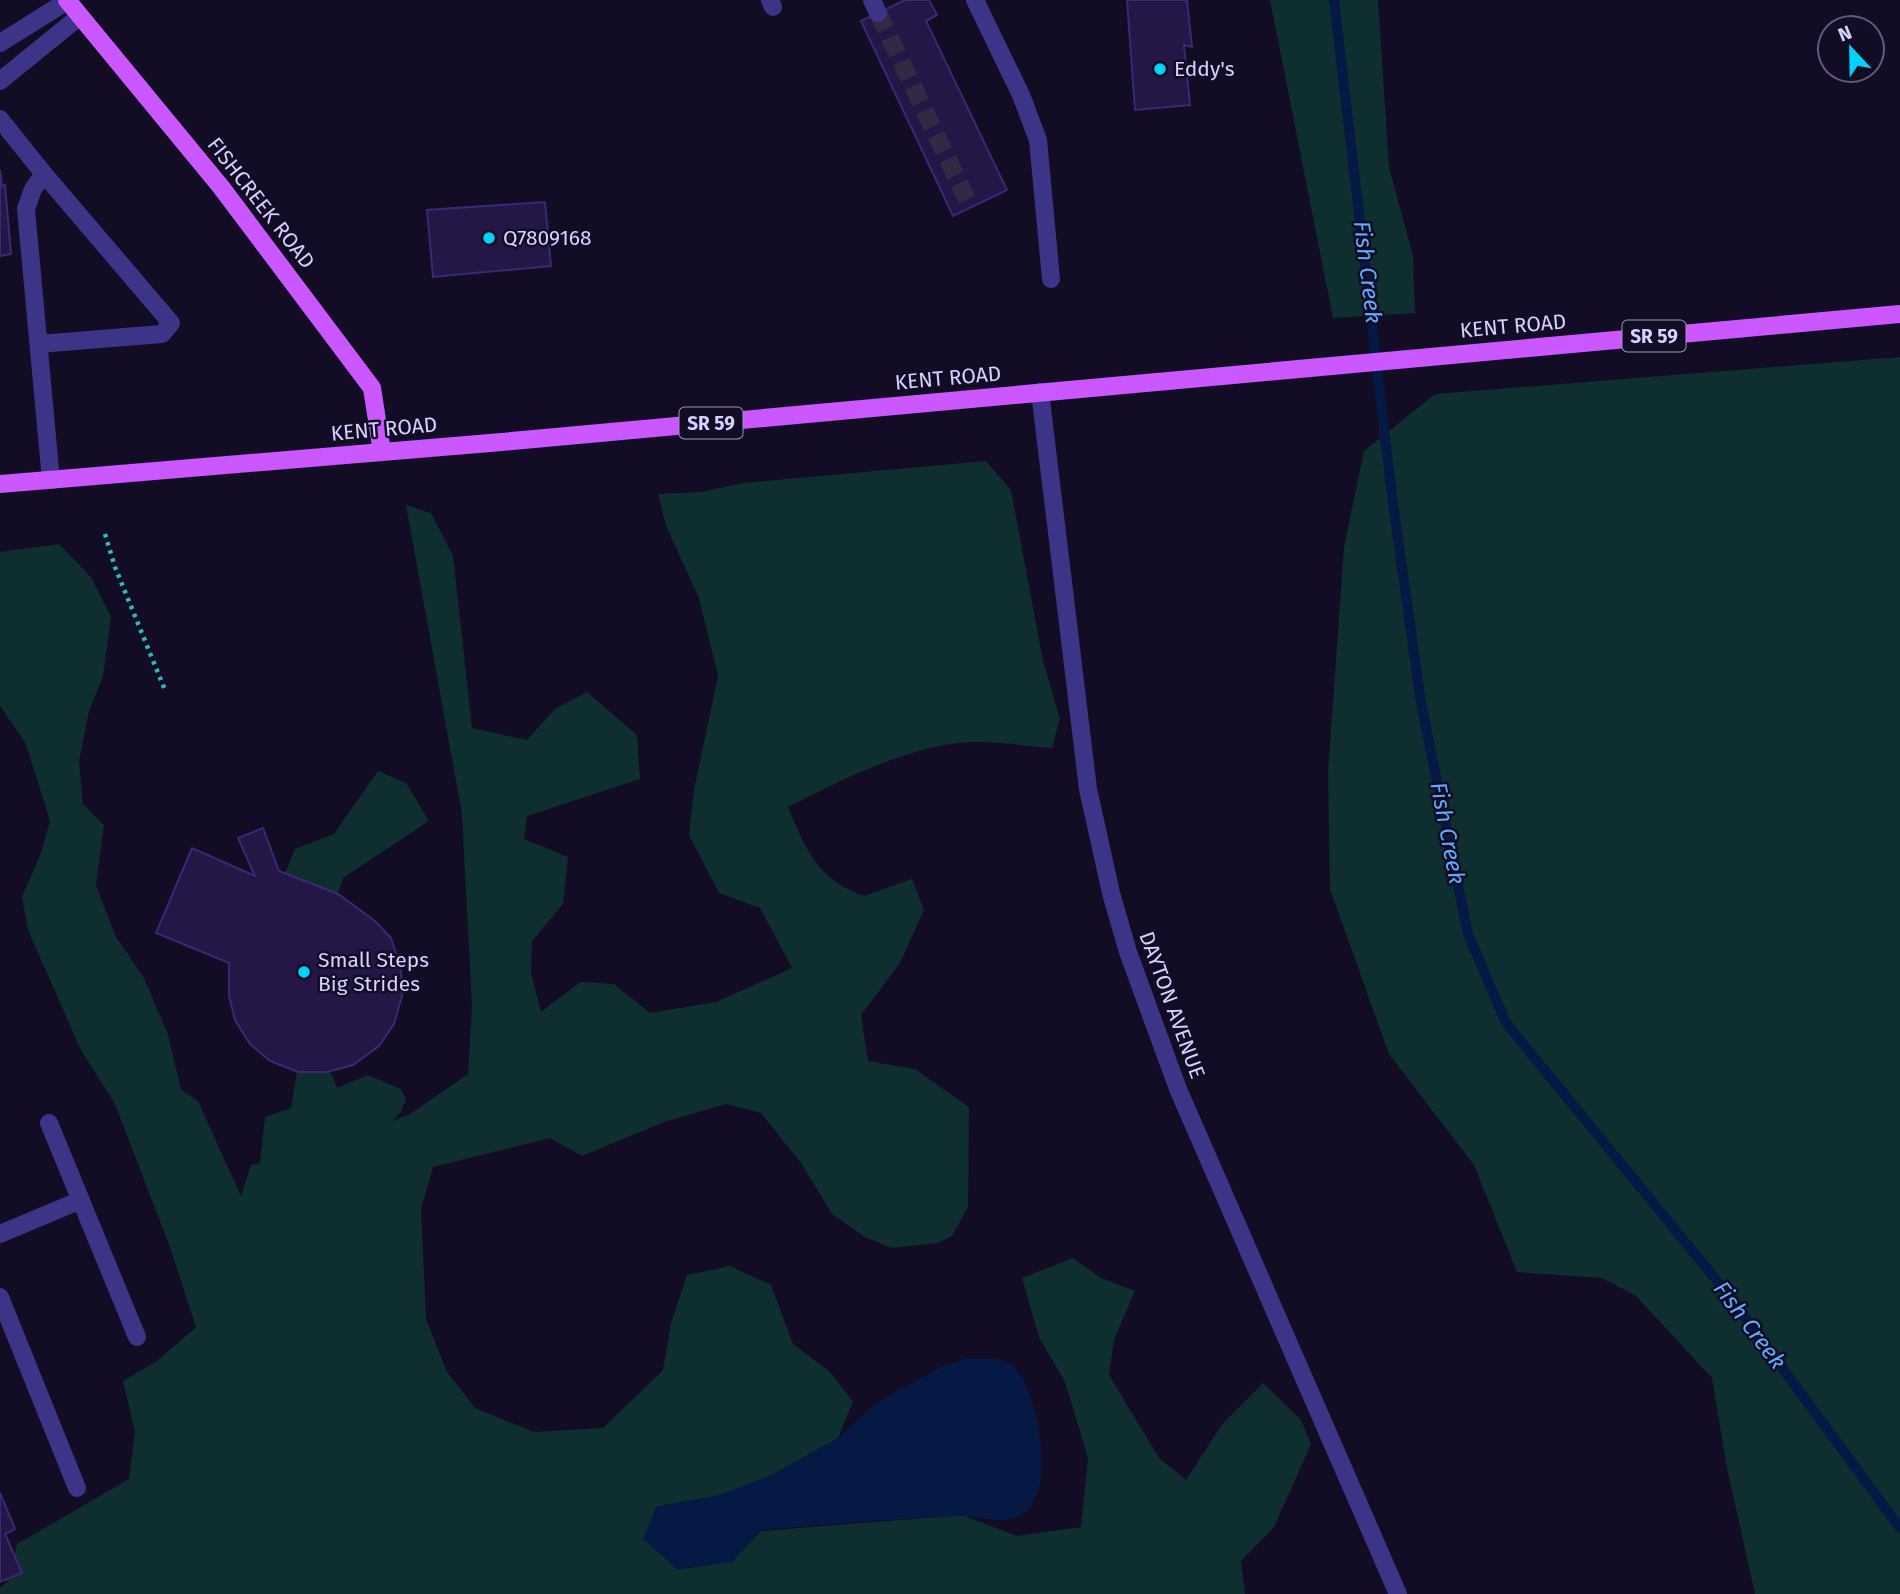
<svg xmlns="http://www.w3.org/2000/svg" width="1900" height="1594" viewBox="0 0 1900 1594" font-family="'Fira Sans',sans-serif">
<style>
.green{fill:#0f2e2f}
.water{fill:#061944}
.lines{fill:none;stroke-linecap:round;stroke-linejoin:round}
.stream{stroke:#061944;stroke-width:10}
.building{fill:#241747;stroke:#3b2874;stroke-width:2}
.minor-tunnel{stroke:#302a45;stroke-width:18;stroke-dasharray:18 9;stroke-linecap:butt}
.path{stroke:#26bdbd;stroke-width:4.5;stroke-dasharray:3.5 5;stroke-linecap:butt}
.minor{stroke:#3c3487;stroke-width:18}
.major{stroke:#ca57ff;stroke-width:18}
.poi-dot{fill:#00d3fb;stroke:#120d24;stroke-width:2.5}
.labels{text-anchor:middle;stroke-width:5;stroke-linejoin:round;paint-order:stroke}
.shield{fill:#120d24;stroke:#9d96bd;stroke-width:2}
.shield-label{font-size:19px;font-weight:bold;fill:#d8d0ff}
.poi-label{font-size:21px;fill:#d8d0ff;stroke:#120d24;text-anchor:start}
.street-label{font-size:21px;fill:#d8d0ff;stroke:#120d24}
.water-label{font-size:23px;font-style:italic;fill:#5eabff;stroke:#120d24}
</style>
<rect width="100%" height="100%" fill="#120d24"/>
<path class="green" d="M1270,0H1378L1389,167L1413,256L1415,313L1333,318Z
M1900,357V1594H1755L1727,1468L1712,1378L1636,1296L1602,1278L1517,1272L1474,1165L1389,1054L1330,889L1328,772L1344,547L1364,451L1435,394Z
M986,461L1011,490L1043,661L1060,719L1052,748C1027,746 1002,742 976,742C916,742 841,780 788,807C806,850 817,879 864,896L912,879L924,910L900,963L861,1015L868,1061L915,1069L969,1107L968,1207L952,1236L938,1243L892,1248L865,1237L832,1214L801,1163L761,1113L726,1104L664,1122L582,1156L550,1138L433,1167L421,1209L426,1319L447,1372L475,1408L534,1432L603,1428L663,1370L671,1323L687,1275L730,1266L771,1285L793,1344L830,1372L853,1402L838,1438L772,1475L720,1495L656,1507L732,1561L761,1531L962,1515L1017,1536L1081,1527L1088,1458L1065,1382L1039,1337L1022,1278L1073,1258L1101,1278L1135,1291L1114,1340L1109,1375L1159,1458L1186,1480L1223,1423L1263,1383L1301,1420L1311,1444L1274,1527L1241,1561L1245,1594H0V1588L7,1582L17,1544L129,1479L135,1432L123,1381L157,1361L196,1327L170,1247L115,1104L81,1050L28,930L22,897L41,853L50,821L26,744L0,706V552L59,544L91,577L111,617L103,676L89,711L79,761L83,804L104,825L96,885L115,935L144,978L168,1035L181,1090L198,1101L241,1196L251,1165L260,1163L265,1117L291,1108L297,1071H330L337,1088L368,1075L401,1089L406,1099L401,1112L392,1121L410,1114L468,1074L472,1006L462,814L406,505L431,513L453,556L472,728L527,740L555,709L587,692L637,735L640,779L527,816L524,839L568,857L563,904L532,941L531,973L541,1012L580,982L614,984L650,1013L716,1002L792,968L760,908L719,893L689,835L694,790L718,676L699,598L666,526L658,494L701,492L743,483Z
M378,771L406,783L429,821L343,878L338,894L285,873L295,849L334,834Z"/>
<path class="water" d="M966,1359C982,1359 1005,1355 1016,1369C1039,1397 1059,1496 1019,1516C1001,1525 982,1515 962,1516C895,1519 828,1524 761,1530L732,1562L678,1570L643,1539L656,1507L720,1495L772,1475L838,1438L879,1401L941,1367Z"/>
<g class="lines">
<path class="stream" d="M1334,0L1392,496L1421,703L1468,934L1506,1023L1727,1293L1900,1528"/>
</g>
<path class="building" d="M905,0H929L937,15L926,21L1007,190L953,216L861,21Z
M1127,0H1187L1192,47L1184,45L1190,105L1135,110Z
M0,170L2,186L5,185L11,254L0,256Z
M545,202L551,266L433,277L427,210Z
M263,828L279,871L338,894L375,921L391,938L401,969L402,996L394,1024L379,1046L353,1065L327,1072H298L270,1061L250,1044L235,1020L229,996V963L156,933L192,848L255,876L238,838Z
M0,1493L15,1529L5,1534L22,1573L0,1582Z"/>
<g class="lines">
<path class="minor-tunnel" d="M878,13L971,208"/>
<path class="path" d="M105,534L115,567L165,690"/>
<path class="minor" d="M770,0L773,7
M872,0L878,13
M975,0L1021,95L1038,140L1051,279
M0,43L67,1
M0,81L80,16
M0,119L44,174
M39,344L162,334L171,323L44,174L33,189L26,209L51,480
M1040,392L1088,789L1111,893L1128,952L1178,1089L1398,1594
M49,1123L137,1337
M0,1234L81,1200
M0,1297L77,1488"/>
<path class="major" d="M67,0L221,187L372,388L382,452
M0,484L490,443L1900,314"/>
</g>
<g class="poi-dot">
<circle cx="1160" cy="69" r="7"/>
<circle cx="489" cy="238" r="7"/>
<circle cx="304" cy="972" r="7"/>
</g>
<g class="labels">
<g class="shield">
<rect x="1622.5" y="320.5" width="63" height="31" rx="5"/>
<rect x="679.5" y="407.5" width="63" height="31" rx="5"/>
</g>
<g class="shield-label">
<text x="1654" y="343">SR 59</text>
<text x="711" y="430">SR 59</text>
</g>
<g class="poi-label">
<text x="1174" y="76">Eddy's</text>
<text x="503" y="245">Q7809168</text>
<text x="318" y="967">Small Steps<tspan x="318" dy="24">Big Strides</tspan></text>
</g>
<g class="street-label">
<text transform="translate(261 203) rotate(52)" y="7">FISHCREEK ROAD</text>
<text transform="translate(1513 326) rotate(-5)" y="7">KENT ROAD</text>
<text transform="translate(948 378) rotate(-5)" y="7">KENT ROAD</text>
<text transform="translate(384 429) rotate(-5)" y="7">KENT ROAD</text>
<text transform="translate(1172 1005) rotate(70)" y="7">DAYTON AVENUE</text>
</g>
<g class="water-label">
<text transform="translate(1368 272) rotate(83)" y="8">Fish Creek</text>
<text transform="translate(1448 833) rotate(79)" y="8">Fish Creek</text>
<text transform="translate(1750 1325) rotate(53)" y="8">Fish Creek</text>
</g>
</g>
<g transform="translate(1851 49) rotate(338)"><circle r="33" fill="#120d24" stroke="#615b7c" stroke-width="2"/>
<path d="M0-5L12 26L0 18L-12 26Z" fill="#00d3fb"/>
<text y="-10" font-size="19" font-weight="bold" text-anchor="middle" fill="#d8d0ff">N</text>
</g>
</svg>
